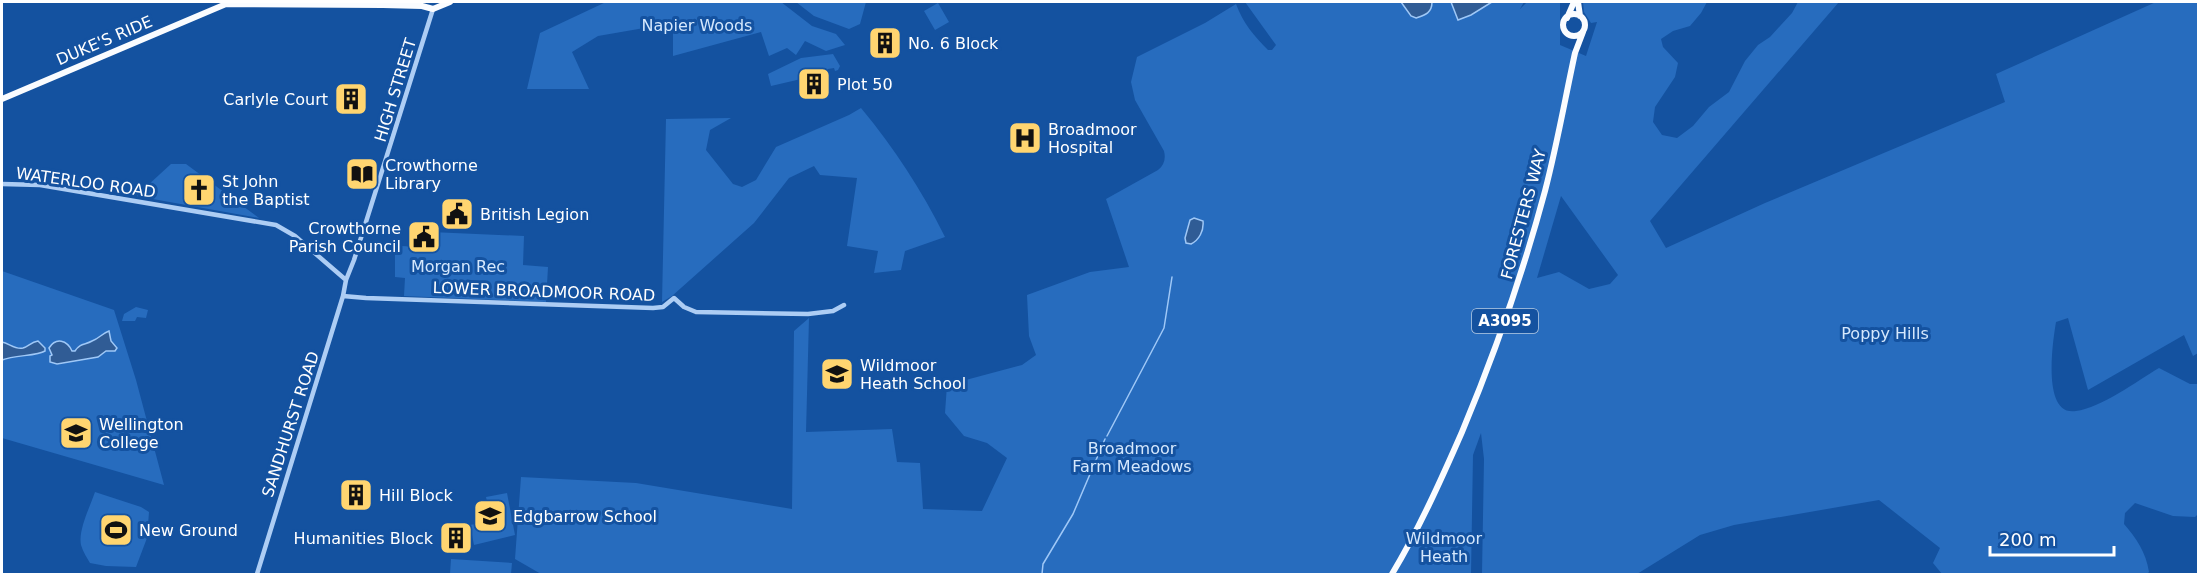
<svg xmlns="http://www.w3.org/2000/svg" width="2200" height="576" viewBox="0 0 2200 576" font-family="'DejaVu Sans',sans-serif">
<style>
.green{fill:#276cbe;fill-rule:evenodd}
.water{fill:#305c95;stroke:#9fc8f7;stroke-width:1.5}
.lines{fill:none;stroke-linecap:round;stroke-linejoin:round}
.stream{stroke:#9fc8f7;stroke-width:1.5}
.minor{stroke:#adcdf4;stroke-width:4.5}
.major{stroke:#fafcff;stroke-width:6}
.labels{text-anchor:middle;stroke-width:6;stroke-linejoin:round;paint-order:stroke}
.shield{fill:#1452a0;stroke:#b8cbe2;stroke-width:1.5}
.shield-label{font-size:15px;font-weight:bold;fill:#fff}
.park-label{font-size:16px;fill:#d5e8fd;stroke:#1452a0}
.street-label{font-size:16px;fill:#fff;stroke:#1452a0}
.poi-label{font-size:16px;fill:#fff;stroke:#1452a0;text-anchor:start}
</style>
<rect width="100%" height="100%" fill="#1452a0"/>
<path class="green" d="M606,2H781L812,26L836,34L845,45L826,51L805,41L796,55L787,48L769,56L761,32L673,56V23L598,36L572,52L589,89H527L540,33Z
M796,2H866L860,24L849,29L814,16Z
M1245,2H1524L1520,9L1527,2H1560V45L1586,56L1597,22L1591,23L1584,12L1583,2H1707L1701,13L1690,26L1673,31L1661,39L1663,47L1678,63L1675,77L1655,107L1653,122L1662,135L1677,138L1693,126L1709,107L1729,92L1745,61L1758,45L1770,37L1792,13L1798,2H1839L1650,221L1666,248L1765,203L2005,102L1996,74L2156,2H2198V353L2193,356L2184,335L2088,390L2068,318L2056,322C2053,340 2041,417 2076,411C2101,408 2137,381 2159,368L2190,384H2198V514L2195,517L2173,516L2135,503L2125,513L2124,524C2136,538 2146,552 2149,572L2147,574H1942L1933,563L1940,548L1879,500L1734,525L1700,535L1637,574H1482L1484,459L1481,433L1473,455L1471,574H541L515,559L521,477L636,483L792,509L794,331L809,318L806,432L892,429L897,462L920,463L923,509L982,511L1007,458L987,443L964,436L945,413L947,385L1022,365L1036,355L1029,336L1027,295L1090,272L1129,267L1106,199L1158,170C1164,165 1166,159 1164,151L1135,100L1131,82L1137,57L1205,23L1236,4C1243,23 1254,36 1268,50H1272L1276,45ZM1561,196L1618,275L1610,284L1589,289L1559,272L1537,278Z
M938,3L949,22L935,30L924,11Z
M833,54L840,66L838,70L835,71L834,68L828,69V74L819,75L818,72L814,73V76L771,86L768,74L801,58Z
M861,108C895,149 921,189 945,237L905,251L901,270L874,273L878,251L847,246L857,178L820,175L814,166L789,178L754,223L672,296L662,302L666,119L731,118L710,130L706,150L733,184L742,187L756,180L776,147L849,115Z
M171,164H186L259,218L136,196Z
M463,200L472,201V223H462Z
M431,232L524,236L523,265L548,267L546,302L404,296L405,278L395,277V252H402V246L416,247L417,243L431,244Z
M2,271L114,310L136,380L164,485L2,438Z
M136,307L148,310L146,318L137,317L135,321H122L124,314Z
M95,492L141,507L149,512L147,538L136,567L106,566L90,563C87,558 83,552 81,545C78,530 90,507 95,492Z
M507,493L515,535L474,545L470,525L491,521L486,497Z
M451,559L512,563L511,574H450Z"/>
<path class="water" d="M1401,2H1432C1432,13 1425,15 1416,18L1411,16Z
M1451,2H1492L1471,15L1458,20Z
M1194,218L1203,221C1204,231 1199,240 1191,244L1186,243L1185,238L1190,220Z
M109,331L111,341L117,348L115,351H106L98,357L57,364L50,362V356L52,355L49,348C56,337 67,340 72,351H75C80,343 85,345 92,341C100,338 101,334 109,331Z
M38,341L45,348V351C37,356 15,355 2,360V342C9,343 15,350 23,348C29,346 31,342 38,341Z"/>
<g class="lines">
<path class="stream" d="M1107,436L1164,328L1172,277
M1042,574L1043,564L1073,514L1105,439"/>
<path class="minor" d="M2,184L40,185L276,225L295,236L346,280
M343,296L366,298L653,308L663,307L674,298L684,307L696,312L808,314L833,311L844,305
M257,574L343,296L346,280L354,260L433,9"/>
<path class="major" d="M1578,2L1580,16
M1563 25a11 11 0 1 1 22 0a11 11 0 1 1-22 0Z
M1567,18L1574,2
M2,99L226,4L383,5L422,6L433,9L450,2
M1392,574C1419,529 1441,480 1462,432C1495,353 1523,273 1545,191C1557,145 1565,99 1575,53L1583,32"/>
</g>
<defs>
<symbol id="building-square" viewBox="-11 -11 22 22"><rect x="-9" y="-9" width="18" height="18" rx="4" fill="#ffd570" stroke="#1452a0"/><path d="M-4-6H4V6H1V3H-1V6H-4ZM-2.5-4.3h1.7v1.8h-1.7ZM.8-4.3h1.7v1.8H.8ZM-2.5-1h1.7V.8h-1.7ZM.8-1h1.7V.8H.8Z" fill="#111"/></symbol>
<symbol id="hospital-square" viewBox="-11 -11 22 22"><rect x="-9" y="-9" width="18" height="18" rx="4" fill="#ffd570" stroke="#1452a0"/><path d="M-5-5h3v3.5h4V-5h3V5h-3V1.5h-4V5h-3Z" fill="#111"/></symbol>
<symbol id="library-square" viewBox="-11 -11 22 22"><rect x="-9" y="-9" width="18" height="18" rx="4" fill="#ffd570" stroke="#1452a0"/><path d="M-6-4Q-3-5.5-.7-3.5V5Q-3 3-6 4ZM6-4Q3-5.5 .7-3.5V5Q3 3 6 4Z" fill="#111"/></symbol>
<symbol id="church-square" viewBox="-11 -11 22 22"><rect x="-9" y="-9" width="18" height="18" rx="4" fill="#ffd570" stroke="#1452a0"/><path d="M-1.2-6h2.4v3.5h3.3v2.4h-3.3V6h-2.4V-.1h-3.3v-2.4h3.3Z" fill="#111"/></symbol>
<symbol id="civic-square" viewBox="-11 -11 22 22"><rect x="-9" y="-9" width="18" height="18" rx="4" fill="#ffd570" stroke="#1452a0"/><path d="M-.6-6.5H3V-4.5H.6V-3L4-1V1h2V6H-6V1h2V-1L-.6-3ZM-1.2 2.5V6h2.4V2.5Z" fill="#111"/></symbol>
<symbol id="school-square" viewBox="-11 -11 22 22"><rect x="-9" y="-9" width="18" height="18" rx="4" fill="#ffd570" stroke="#1452a0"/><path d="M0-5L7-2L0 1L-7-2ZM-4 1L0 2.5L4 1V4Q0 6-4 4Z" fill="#111"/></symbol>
<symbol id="stadium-square" viewBox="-11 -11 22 22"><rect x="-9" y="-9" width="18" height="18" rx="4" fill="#ffd570" stroke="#1452a0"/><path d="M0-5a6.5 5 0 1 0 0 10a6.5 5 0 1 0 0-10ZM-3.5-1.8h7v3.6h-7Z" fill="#111"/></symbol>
</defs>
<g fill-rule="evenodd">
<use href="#building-square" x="866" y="24" width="38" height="38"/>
<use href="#building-square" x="795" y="65" width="38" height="38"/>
<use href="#building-square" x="332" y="80" width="38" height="38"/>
<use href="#hospital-square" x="1006" y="119" width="38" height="38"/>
<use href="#library-square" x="343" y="155" width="38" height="38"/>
<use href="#church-square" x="180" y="171" width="38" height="38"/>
<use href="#civic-square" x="438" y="195" width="38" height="38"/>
<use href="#civic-square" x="405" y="218" width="38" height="38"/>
<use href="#school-square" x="818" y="355" width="38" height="38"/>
<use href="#school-square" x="57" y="414" width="38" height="38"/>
<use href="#building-square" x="337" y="476" width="38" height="38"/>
<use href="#school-square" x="471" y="497" width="38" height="38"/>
<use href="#stadium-square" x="97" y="511" width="38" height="38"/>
<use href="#building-square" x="437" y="519" width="38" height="38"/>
</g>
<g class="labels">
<rect class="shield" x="1472" y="309" width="66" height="24" rx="4.5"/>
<g class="shield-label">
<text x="1505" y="326">A3095</text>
</g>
<g class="park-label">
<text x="697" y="31">Napier Woods</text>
<text x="458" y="272">Morgan Rec</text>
<text x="1885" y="339">Poppy Hills</text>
<text x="1132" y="454">Broadmoor<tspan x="1132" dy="18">Farm Meadows</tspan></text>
<text x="1444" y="544">Wildmoor<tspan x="1444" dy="18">Heath</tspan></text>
</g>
<g class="street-label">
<text transform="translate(104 40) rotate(-23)" y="6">DUKE'S RIDE</text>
<text transform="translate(395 90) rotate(-73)" y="6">HIGH STREET</text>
<text transform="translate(86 182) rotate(8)" y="6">WATERLOO ROAD</text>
<text transform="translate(1523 214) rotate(-75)" y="6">FORESTERS WAY</text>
<text transform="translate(544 291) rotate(2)" y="6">LOWER BROADMOOR ROAD</text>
<text transform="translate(290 424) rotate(-72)" y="6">SANDHURST ROAD</text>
</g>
<g class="poi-label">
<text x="908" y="49">No. 6 Block</text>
<text x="837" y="90">Plot 50</text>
<text x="328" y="105" text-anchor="end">Carlyle Court</text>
<text x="1048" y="135">Broadmoor<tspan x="1048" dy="18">Hospital</tspan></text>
<text x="385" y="171">Crowthorne<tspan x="385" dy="18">Library</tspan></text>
<text x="222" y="187">St John<tspan x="222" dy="18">the Baptist</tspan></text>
<text x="480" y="220">British Legion</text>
<text x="401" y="234" text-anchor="end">Crowthorne<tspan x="401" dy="18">Parish Council</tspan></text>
<text x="860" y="371">Wildmoor<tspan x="860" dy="18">Heath School</tspan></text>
<text x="99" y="430">Wellington<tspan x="99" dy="18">College</tspan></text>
<text x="379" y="501">Hill Block</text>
<text x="513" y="522">Edgbarrow School</text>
<text x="139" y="536">New Ground</text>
<text x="433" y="544" text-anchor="end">Humanities Block</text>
</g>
</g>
<rect width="2200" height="576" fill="none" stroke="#ffffff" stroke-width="6"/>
<path d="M1990 546v9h124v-9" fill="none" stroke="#ffffff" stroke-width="3"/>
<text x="1999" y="546" font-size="18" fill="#ffffff" stroke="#1452a0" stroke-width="4.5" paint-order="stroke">200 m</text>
</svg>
